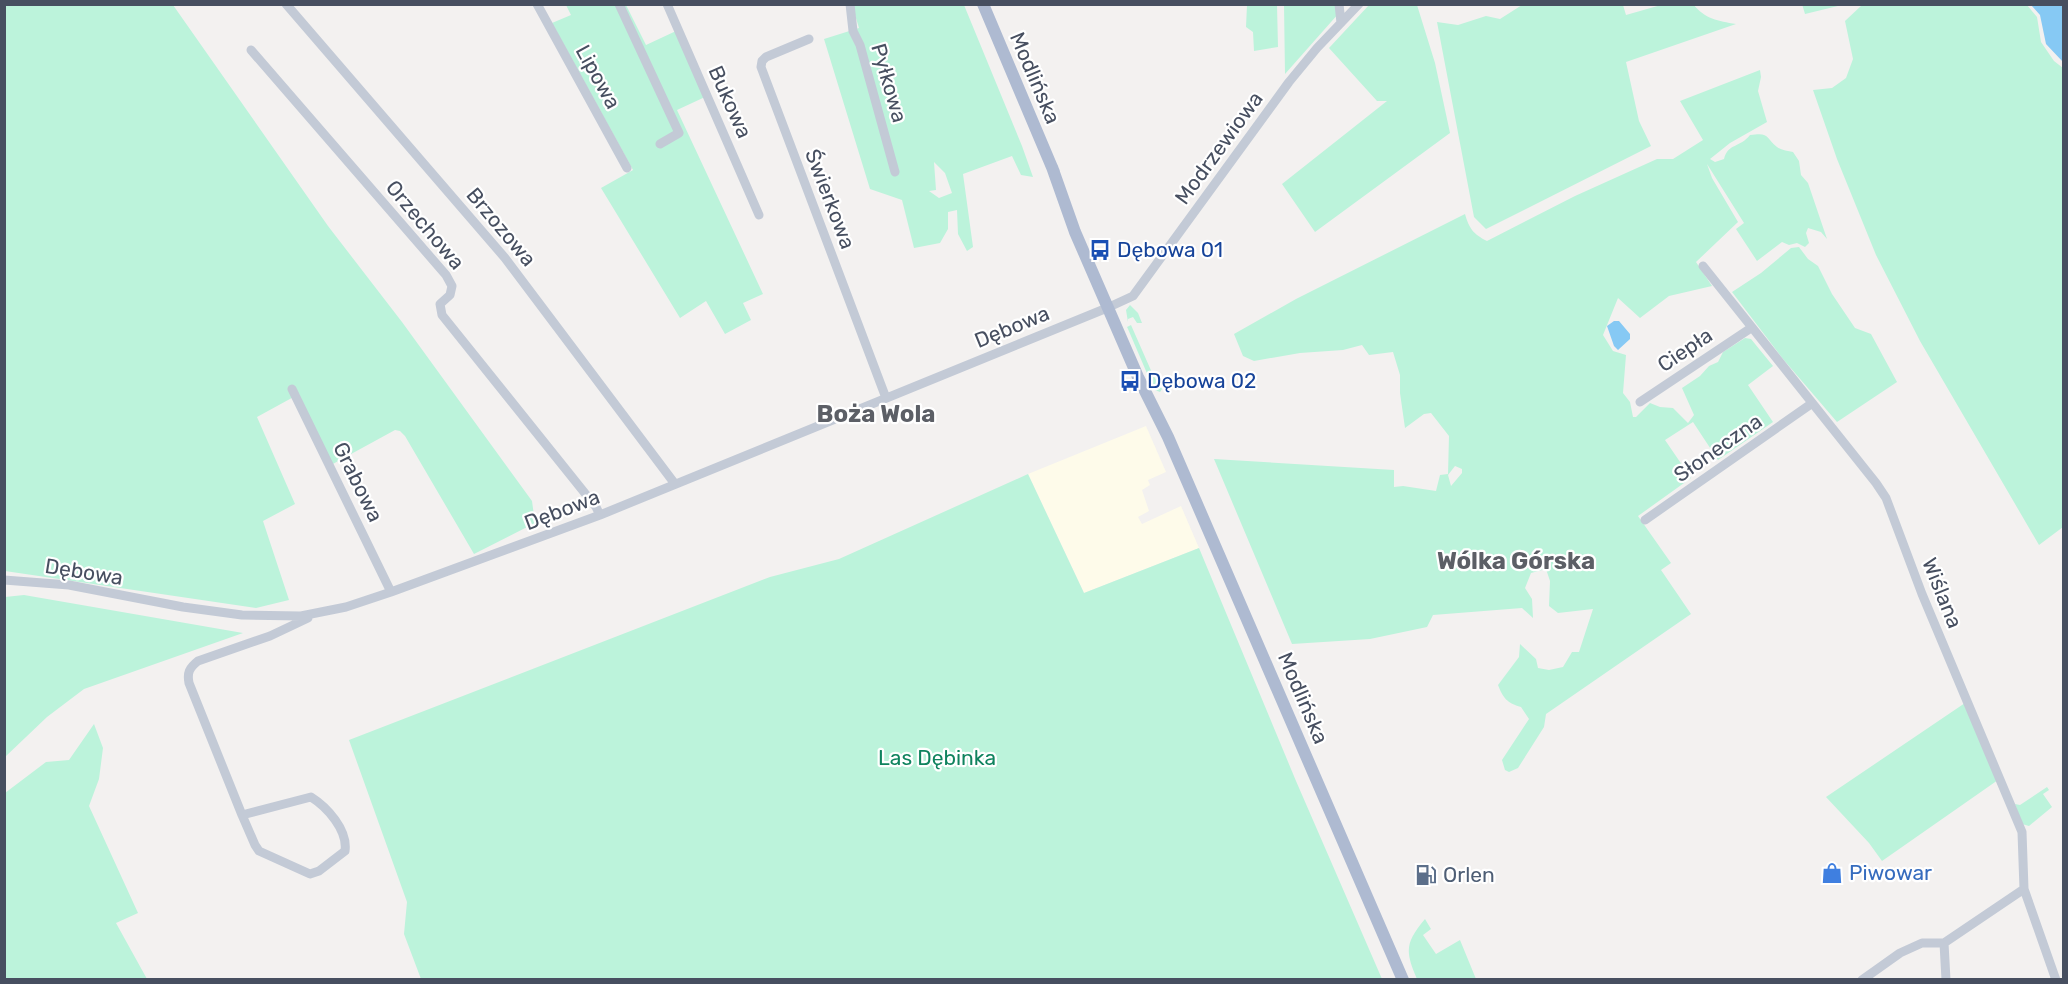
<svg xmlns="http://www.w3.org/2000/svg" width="2068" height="984" viewBox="0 0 2068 984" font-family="Rubik,sans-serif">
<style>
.commercial{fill:#fefbea}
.green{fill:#bcf3db;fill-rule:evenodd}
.water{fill:#86c9f4}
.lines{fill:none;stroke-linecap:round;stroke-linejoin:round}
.minor{stroke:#c3cad6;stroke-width:9}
.major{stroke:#aebad1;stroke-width:12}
.labels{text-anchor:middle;stroke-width:4.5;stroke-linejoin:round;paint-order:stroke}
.street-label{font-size:21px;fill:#474f60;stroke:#fff}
.transit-label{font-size:21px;fill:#164399;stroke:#fff;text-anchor:start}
.park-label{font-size:21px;fill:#0f835e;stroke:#fff}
.shop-label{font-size:21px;fill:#366cbe;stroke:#fff;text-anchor:start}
.service-label{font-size:21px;fill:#4e5e75;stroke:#fff;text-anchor:start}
.quarter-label{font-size:24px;font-weight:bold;fill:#5c5f66;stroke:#fff}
</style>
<rect width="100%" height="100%" fill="#f3f1f0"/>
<path class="commercial" d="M1146,426L1166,472L1148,480L1150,485L1142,490L1149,511L1138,517L1142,524L1181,506L1199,548L1084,593L1028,474Z"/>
<path class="green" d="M1693,4C1705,19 1718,21 1736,24L1626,62L1639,121L1651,146L1490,227L1486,229L1474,217L1437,22L1458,25L1486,16L1500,19L1522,5H1623L1626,15L1661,5Z
M1802,4H1842V5L1805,14Z
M4,5H173L328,226L402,322L532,501L535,523L474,554L405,436L400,431L395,430L331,465L299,394L257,417L295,504L263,521L289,600L256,608L5,571Z
M566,5H626L646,45L676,31L705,97L677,110L763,294L743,303L751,320L725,334L706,301L680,318L601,188L633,170L552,23L571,15Z
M852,5H964L1022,146L1033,177L1021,175L1012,156L963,174L973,247L967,251L958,234L957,210L948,212V229L940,243L914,248L902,200L870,189L824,39L859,28ZM934,162L945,173L952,193L939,198L929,191L936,190Z
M1247,5H1277L1278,47L1254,51L1253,32L1246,27Z
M1284,5H1339V13L1285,74Z
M1369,5H1417L1435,63L1450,133L1315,232L1282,184L1387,101H1377L1329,48Z
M1862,5H2027L2037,17L2041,42L2054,61L2063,68V527L2039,545L1920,341L1876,255L1837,159L1813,90L1832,88L1846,78L1853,59L1845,21Z
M1760,70L1761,77L1758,91L1767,122L1730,143L1710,159L1715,162L1724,159C1728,143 1740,148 1750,135C1770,132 1765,137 1777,147C1781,150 1788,151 1793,152L1799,161L1801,175L1808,183L1827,239L1821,232L1808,228L1806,233L1809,243L1805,247L1797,243L1789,245L1782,242L1757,261L1736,229L1744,223L1707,164L1712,178L1738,222L1696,262L1712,286L1669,296L1640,318L1618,298L1603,335L1613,351L1626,355L1623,393L1630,402L1633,417H1636L1650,403L1660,407L1673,408L1688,423L1694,415L1682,388L1700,376L1709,366L1718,362L1723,352L1745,338L1751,339L1773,366L1748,385L1773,422L1718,460L1693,422L1665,440L1691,478L1638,516L1671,563L1661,570L1691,614L1546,714L1544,727L1518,768L1509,772L1505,770L1502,760L1529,719L1521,707C1507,703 1503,698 1498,685L1519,657L1520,644L1536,659L1538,668L1549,670L1563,667L1572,652H1579L1593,609L1558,613L1549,606L1550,581L1546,569L1531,573L1525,588L1532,599L1533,618L1522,608L1433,615L1427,627L1370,639L1292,644L1214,459L1394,470V487L1403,486L1436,491L1440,475L1448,474L1449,436L1431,413L1424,414L1405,428L1400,393V375L1393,352L1369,355L1362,345L1343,350L1300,353L1254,361L1243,356L1234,334L1296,299L1465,214C1469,228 1473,234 1487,241L1575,196L1657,159H1673L1703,140L1680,101ZM1455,466L1462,469V473L1451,486L1448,475Z
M1799,247L1808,259L1818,266L1832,294L1855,328L1871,334L1897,382L1837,422L1783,359L1732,292L1761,273L1791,248Z
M1130,305L1138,313L1142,323H1137L1133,317L1128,319V322L1126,310Z
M1131,325L1153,375L1162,389L1160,392L1155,390L1152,385L1128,329L1127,327Z
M1028,474L1084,593L1199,548L1296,781L1382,979H421L404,934L407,902L349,740L770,577L839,559Z
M24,595L243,633L84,689L47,717L5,757V597Z
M1965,703L1998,780L1882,861L1869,843L1826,797Z
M94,724L103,748L99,779L89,806L138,913L116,923L147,979H5V793L46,762L69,760Z
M2047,787L2049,790L2043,794L2052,807L2029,826L2022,824L2015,804L2020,805Z
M1425,919L1431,929L1423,935L1436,954L1460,940L1476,979H1417C1405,951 1405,943 1425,919Z"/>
<path class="water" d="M2031,5H2063V62L2046,44L2040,15Z
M1614,321H1619L1630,334V339L1618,350L1614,346L1607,326Z"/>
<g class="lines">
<path class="minor" d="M286,4L505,258L675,484
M537,4L627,168
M619,4L679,133L660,144
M667,4L759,215
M850,4L853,31L860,45L895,172
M1339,4L1341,23
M809,39L766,57L762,61L761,67L886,398
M251,50L446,275L452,286L450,295L440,304L442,315L596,507L600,515
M1703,266L1876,483L1886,498L1922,594L2022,832L2024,889L2056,980
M292,389L391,592
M1640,402L1751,328
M1645,520L1811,404
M4,580L69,585L183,607L242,615L301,616L346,607L391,592L600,515L1107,308L1133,296L1289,82L1317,48L1359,4
M242,815L255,845L259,851L310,874L319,871L345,851C348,830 327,807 311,797L242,815L189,683C187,673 189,668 198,661L270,636L308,618
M1944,943L1946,980
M1862,980L1900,953L1922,943H1944L2024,889"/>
<path class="major" d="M983,4L1054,172
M1052,167L1075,232L1138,377L1168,437L1403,980"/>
</g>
<defs>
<symbol id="bus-bare" viewBox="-9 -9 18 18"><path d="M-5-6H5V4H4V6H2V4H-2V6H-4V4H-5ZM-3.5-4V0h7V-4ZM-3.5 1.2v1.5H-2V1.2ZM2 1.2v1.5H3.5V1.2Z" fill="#1a4fb4" stroke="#fff" stroke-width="2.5" paint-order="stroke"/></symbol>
<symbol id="shop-bare" viewBox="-9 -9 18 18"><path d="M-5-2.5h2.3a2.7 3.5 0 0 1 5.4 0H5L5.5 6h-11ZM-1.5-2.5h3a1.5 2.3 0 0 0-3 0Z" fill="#3f7fe0" stroke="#fff" stroke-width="2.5" paint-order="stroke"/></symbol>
<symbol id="fuel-bare" viewBox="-9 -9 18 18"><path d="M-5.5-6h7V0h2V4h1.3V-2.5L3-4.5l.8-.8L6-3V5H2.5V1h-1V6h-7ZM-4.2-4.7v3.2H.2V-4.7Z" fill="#5c6f8a" stroke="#fff" stroke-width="2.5" paint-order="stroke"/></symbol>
</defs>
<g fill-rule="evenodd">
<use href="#bus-bare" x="1085" y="235" width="30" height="30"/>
<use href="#bus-bare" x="1115" y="366" width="30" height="30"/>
<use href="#shop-bare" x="1817" y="858" width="30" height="30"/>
<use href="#fuel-bare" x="1411" y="860" width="30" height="30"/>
</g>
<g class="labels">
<g class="street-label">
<text transform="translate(598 77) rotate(61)" y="7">Lipowa</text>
<text transform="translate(1035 78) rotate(67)" y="7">Modlińska</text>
<text transform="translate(889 83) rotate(74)" y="7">Pyłkowa</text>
<text transform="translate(730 102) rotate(66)" y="7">Bukowa</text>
<text transform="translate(1219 148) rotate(-54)" y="7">Modrzewiowa</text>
<text transform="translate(830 199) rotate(69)" y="7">Świerkowa</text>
<text transform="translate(425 225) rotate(50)" y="7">Orzechowa</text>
<text transform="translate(501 227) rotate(50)" y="7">Brzozowa</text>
<text transform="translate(1012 327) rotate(-22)" y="7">Dębowa</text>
<text transform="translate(1685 350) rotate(-34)" y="7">Ciepła</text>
<text transform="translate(1718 448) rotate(-35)" y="7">Słoneczna</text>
<text transform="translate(358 482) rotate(64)" y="7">Grabowa</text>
<text transform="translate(562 510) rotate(-21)" y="7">Dębowa</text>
<text transform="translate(84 572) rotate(9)" y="7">Dębowa</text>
<text transform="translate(1942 593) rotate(68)" y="7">Wiślana</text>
<text transform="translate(1303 698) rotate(67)" y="7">Modlińska</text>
</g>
<g class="transit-label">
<text x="1117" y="257">Dębowa 01</text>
<text x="1147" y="388">Dębowa 02</text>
</g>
<g class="park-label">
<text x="937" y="765">Las Dębinka</text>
</g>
<g class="shop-label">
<text x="1849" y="880">Piwowar</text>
</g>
<g class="service-label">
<text x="1443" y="882">Orlen</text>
</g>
<g class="quarter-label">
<text x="876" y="422">Boża Wola</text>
<text x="1516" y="569">Wólka Górska</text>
</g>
</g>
<rect width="2068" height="984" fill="none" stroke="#474f60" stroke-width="12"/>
</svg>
